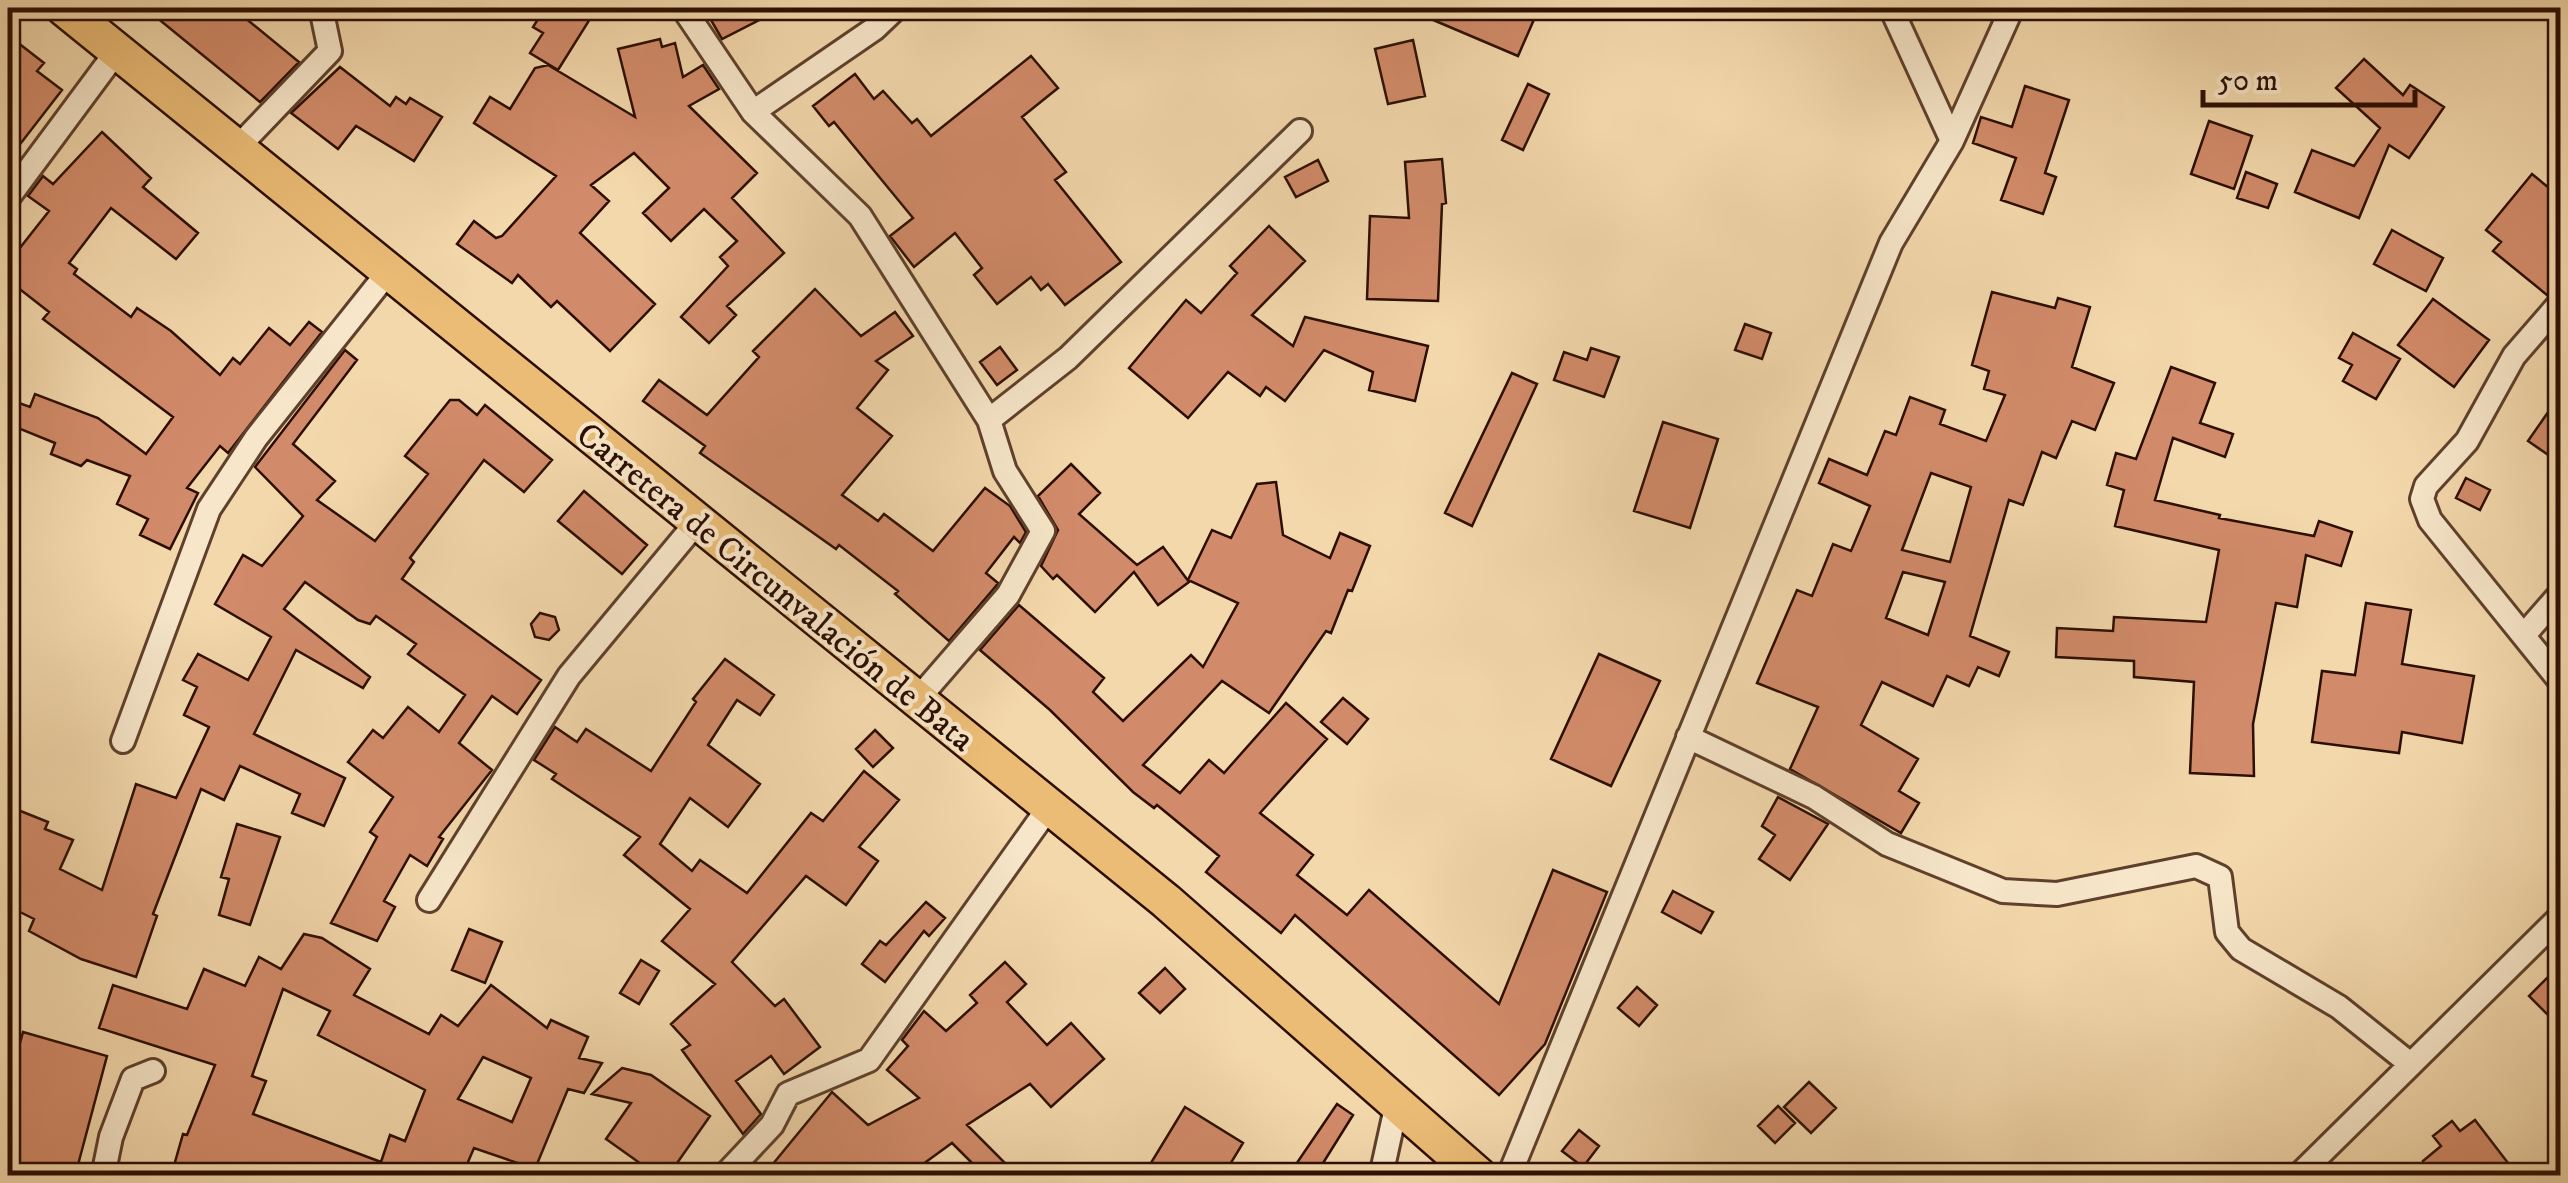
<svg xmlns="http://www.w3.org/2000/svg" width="2568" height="1183" viewBox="0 0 2568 1183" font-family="'IM FELL DW Pica',serif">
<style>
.building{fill:#d28b6a;stroke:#2c0e02;stroke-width:2.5;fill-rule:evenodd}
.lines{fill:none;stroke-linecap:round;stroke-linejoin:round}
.minor-casing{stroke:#5e402c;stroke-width:28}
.primary-casing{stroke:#2c0e02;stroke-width:40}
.minor{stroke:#f7e6c9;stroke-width:22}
.primary{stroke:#eabc76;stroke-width:35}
.labels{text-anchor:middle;stroke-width:8;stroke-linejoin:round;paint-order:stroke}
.street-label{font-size:35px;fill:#2c0e02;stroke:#f7e6c9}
</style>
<rect width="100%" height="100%" fill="#f3d8ac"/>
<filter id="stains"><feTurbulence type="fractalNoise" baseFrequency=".002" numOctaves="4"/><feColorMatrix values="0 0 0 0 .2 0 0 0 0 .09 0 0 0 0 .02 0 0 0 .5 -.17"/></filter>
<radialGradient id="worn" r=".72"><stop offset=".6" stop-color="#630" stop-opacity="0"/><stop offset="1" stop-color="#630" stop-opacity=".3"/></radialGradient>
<path class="building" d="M145,8H233L299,62L260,102Z
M545,8H571L590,19L558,70L530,53L543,33L533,27Z
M704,8H783L722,39Z
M1405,8H1539L1518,56Z
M8,35L44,63L37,71L62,90L14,152L20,157L8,174Z
M660,39L662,47L675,43L683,77L703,65L719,89L689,106L757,173L732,198L784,253L727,306L736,315L709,343L681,317L728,266L720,257L737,241L704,209L671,241L643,213L669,188L634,153L591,185L609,201L580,233L655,304L610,351L557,301L551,307L518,275L512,283L457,244L474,221L496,238L502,236L556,176L474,123L490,97L510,109L535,68L548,65L635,117L618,49Z
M1413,40L1425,96L1388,104L1375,49Z
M1031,56L1058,88L1022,117L1066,172L1055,180L1121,262L1065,305L1048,284L1041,290L1031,277L997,304L974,275L982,268L955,233L914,267L890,236L913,218L834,122L829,126L813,106L855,74L874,99L883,91L912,123L917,119L931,136Z
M2364,59L2403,95L2410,85L2444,107L2409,158L2389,145L2359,218L2295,192L2312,150L2354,166L2380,128L2336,88Z
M340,67L390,106L396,97L406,104L410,98L442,117L414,161L356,126L338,149L291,113Z
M1528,84L1549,94L1523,150L1502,140Z
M2025,86L2069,100L2045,173L2056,177L2043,214L2001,200L2016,158L1973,143L1981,117L2012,127Z
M2209,121L2252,136L2234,189L2191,174Z
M102,132L151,178L143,187L198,233L176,259L111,208L69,263L77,269L74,274L131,317L137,308L171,331L220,375L233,358L240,364L269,328L290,345L309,322L322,332L228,453L220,446L187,488L198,493L170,549L140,535L148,519L117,504L130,476L87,460L81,466L51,454L55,443L8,424V399L30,407L35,394L98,418L146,454L173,417L43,319L49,312L8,280V263L49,211L28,196L43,176L53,184Z
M1442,159L1446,203L1442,204L1438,301L1367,299L1370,216L1409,218L1405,162Z
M1318,160L1328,181L1296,197L1285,177Z
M2246,172L2277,184L2268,208L2237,198Z
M2532,174L2560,197V288L2547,295L2493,251L2501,242L2486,230Z
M1269,226L1305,261L1252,315L1293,346L1305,317L1428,346L1415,401L1369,390L1373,372L1324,350L1285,401L1266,387L1260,396L1228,372L1188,418L1129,368L1186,300L1201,313L1237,273L1230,266Z
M2392,230L2443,258L2426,291L2374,264Z
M815,289L861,336L895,312L913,336L876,361L888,370L857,408L892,436L842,495L878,521L884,514L933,551L985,488L1010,506L1026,532L1020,543L1014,537L986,573L998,583L996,586L949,641L895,594L898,591L839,545L836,549L700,453L705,446L643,401L659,380L707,415L759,357L753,351Z
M1992,292L2055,308L2058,298L2090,307L2072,367L2114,383L2095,430L2072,421L2056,458L2042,452L2023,505L2009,500L1970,636L2009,652L1999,676L1978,667L1969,686L1947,676L1933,706L1882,682L1861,725L1918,759L1899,791L1919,803L1901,833L1790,769L1818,707L1757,683L1797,590L1812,596L1833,544L1851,551L1870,506L1819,483L1829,459L1867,475L1885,431L1896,435L1910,397L1945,410L1940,424L1986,441L2005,395L1984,389L1989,371L1972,365ZM1931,473L1971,487L1950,562L1902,550ZM1903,572L1945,582L1928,635L1886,618Z
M2433,299L2489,340L2454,387L2398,345Z
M1745,324L1771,333L1762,359L1735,350Z
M2353,333L2400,359L2376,399L2343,381L2352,365L2339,358Z
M1000,347L1017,370L997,385L980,362Z
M1591,348L1619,357L1604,397L1554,380L1564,352L1587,360Z
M345,350L357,360L293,444L335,481L317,500L375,541L428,474L405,456L450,400H459L477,415L485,405L552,460L524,492L484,460L410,558L414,562L402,579L541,680L517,714L492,696L459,743L492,770L439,837L443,839L427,866L410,855L384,901L395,907L377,941L331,923L377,837L370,832L393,797L348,762L373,730L383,738L408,707L439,732L465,695L408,654L416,644L376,616L370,624L358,620L305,582L284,609L370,677L363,688L296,650L254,734L345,778L324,826L292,813L300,794L240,766L224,800L201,789L153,914L157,916L136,977L81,959L29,931L34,919L8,906V821L13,808L48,822L45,829L73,840L60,869L102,890L136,784L176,798L209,727L184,715L197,687L183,680L198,654L248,680L271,637L215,604L243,555L262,566L303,516L255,467Z
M2171,367L2215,383L2200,423L2233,434L2225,457L2173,438L2155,500L2220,515L2219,518L2314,536L2319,521L2352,532L2341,566L2306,555L2297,607L2276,603L2253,724L2254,776L2190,773L2194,682L2134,677V661L2056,657L2057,628L2113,631L2114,617L2206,622L2219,550L2115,526L2124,490L2107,485L2116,453L2136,459Z
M1512,373L1537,384L1472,526L1445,513Z
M2560,395V463L2528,441Z
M1663,422L1718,439L1690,528L1634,511Z
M1071,464L1100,493L1079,514L1137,565L1163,547L1189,582L1158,605L1134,572L1095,612L1057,575L1053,579L1041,566L1058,530L1038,496Z
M2466,478L2490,490L2480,510L2456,498Z
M1276,482L1283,535L1330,558L1340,533L1370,546L1352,591L1348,590L1331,633L1326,631L1269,713L1222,681L1143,765L1180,793L1209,760L1224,773L1286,703L1327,739L1260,813L1313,855L1297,875L1347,915L1369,890L1499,1004L1553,870L1607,892L1545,1044L1499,1095L1295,915L1281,933L1206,872L1219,856L1157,805L1154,808L1133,792L1050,710L980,650L1019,605L1104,678L1093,692L1123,721L1191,655L1203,667L1238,603L1188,580L1212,530L1231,538L1257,484Z
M584,491L647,545L622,574L558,521Z
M2366,603L2411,610L2402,664L2474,676L2462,743L2402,732L2399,753L2312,742L2322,671L2355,675Z
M540,613L555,617L559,630L549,640L535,637L531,624Z
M1599,654L1660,681L1611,786L1551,759Z
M725,659L774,695L760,715L737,700L708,745L760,784L728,827L690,798L660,844L692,871L700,860L747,893L811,813L823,821L864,771L899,800L859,847L878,861L846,905L806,876L732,962L775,1006L784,999L820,1047L784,1074L771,1056L736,1081L761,1114L743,1134L682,1050L690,1045L671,1024L715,984L662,941L690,909L624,855L640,837L552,779L556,774L534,760L555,727L577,742L586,729L651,771L696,702L693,699Z
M1343,698L1368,719L1347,744L1321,722Z
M875,730L893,748L873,767L856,749Z
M1778,797L1828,824L1790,880L1759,859L1775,835L1762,826Z
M237,824L280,837L250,925L219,915L229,879L221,877Z
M1673,891L1713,912L1701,933L1662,912Z
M926,902L945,918L929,936L924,931L885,982L862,964L880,941L886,945Z
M469,929L502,942L485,983L452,970Z
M304,934L322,938L370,969L354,995L429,1034L441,1015L458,1026L491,985L547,1028L551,1020L588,1037L579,1058L602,1063L584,1093L568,1089L535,1169L474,1148L462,1176H171L183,1134L187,1135L215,1065L99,1028L113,985L187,1009L204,969L245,986L259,957L281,969ZM283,989L330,1011L318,1035L425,1090L405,1141L390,1135L381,1162L253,1114L266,1081L252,1076ZM483,1057L531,1078L512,1122L458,1099Z
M641,960L659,971L639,1004L620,993Z
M1005,962L1026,984L1007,1002L1047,1045L1071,1023L1104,1059L1051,1107L1030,1084L967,1125L1004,1162L991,1176H985L952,1143L919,1167L925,1176H763L832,1092L868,1125L919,1098L887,1070L908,1046L902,1040L924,1011L946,1031L977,1003L970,995Z
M1165,968L1185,989L1160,1013L1139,993Z
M2549,976L2560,987V1027L2529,996Z
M1637,987L1657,1005L1639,1026L1618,1008Z
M23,1032L107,1056L75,1176L8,1172V1122L19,1074L12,1072Z
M622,1068L651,1075L710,1116L668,1176H658L606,1139L631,1103L592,1094Z
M1809,1082L1836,1108L1811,1133L1784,1107Z
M1337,1104L1353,1115L1315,1176H1288Z
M1778,1106L1795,1123L1775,1143L1758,1126Z
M1185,1107L1243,1143L1223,1176H1143Z
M2475,1120L2518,1176H2434L2423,1161L2441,1146L2433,1136L2452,1121L2460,1131Z
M1579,1130L1599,1146L1583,1167L1562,1151Z"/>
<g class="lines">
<defs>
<path id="minor" d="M683,8L753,112L860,216L989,420L1005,471L1043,531L1008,595L917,700
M1891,8L1952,141
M753,112L874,29L896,8
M237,148L330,51L321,8
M8,198L117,51
M2560,303L2514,356L2467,441L2426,486L2422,499L2430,520L2560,681
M989,420L1068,358L1300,131
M2525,634L2560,594
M1688,737L1814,797L1887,844L2003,891L2057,894L2196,866L2220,877L2227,932L2241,949L2339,1007L2409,1063
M123,741L209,509L256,438L389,271
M429,900L569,676L697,522
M103,1176L111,1137L133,1079L153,1071
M724,1176L772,1125L788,1094L869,1060L1049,807
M1381,1176L1397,1103
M1509,1176L1891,243L1952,141L2012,8
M2298,1176L2560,917"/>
<path id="primary" d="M64,8L1166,901L1479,1176"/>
</defs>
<use href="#minor" class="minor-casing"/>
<use href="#primary" class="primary-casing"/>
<use href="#minor" class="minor"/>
<use href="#primary" class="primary"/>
</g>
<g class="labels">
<g class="street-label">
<text transform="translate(776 586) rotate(39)" y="12">Carretera de Circunvalación de Bata</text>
</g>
</g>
<rect width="2568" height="1183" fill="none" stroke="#f3d8ac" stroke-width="40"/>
<rect x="10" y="10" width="2548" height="1163" fill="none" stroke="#2c0e02" stroke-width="5"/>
<rect x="20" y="20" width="2528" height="1143" fill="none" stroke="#2c0e02" stroke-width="2.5"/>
<path d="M2203 90v15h212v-15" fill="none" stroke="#2c0e02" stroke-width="5"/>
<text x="2218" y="90" font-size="30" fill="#2c0e02" stroke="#f7e6c9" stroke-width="8" paint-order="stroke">50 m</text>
<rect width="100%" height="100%" filter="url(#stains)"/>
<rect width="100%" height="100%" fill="url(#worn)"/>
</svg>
